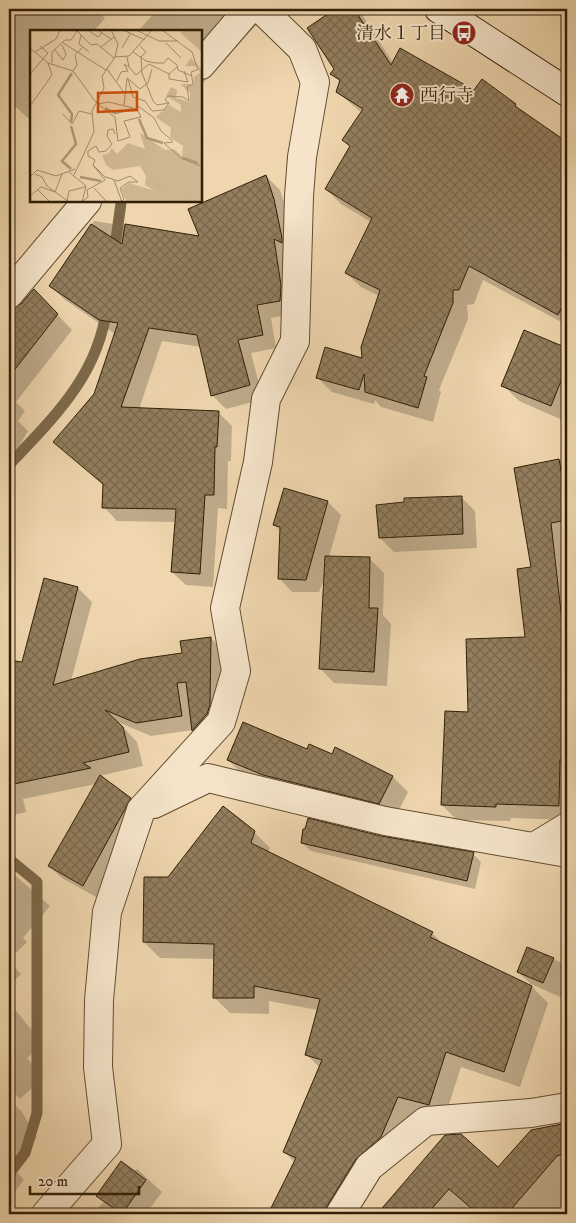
<svg xmlns="http://www.w3.org/2000/svg" width="576" height="1223" viewBox="0 0 576 1223" font-family="'IM FELL DW Pica','Noto Serif JP',serif">
<style>
.shadow{fill:#0003}
.lines{fill:none;stroke-linecap:round;stroke-linejoin:round}
.stream{stroke:#7c6849;stroke-width:11}
.building{fill:url(#building-cross-hatch);stroke:#301f07}
.street-casing{stroke:#604d31;stroke-width:30}
.secondary-casing{stroke:#301f07;stroke-width:30}
.street{stroke:#f5e4ca;stroke-width:28}
.secondary{stroke:#f5e4ca;stroke-width:28}
.labels{text-anchor:middle;stroke-width:4;stroke-linejoin:round;paint-order:stroke}
.poi-label{font-size:18px;fill:#301f07;stroke:#f5e4ca;text-anchor:end}
.inset-river{fill:none;stroke:#ae9875;stroke-width:2.5}
.inset-road{fill:none;stroke:#a38d6b;stroke-width:1}
.view{fill:#cc500b;fill-opacity:0.15;stroke:#cc500b;stroke-width:2.5}
.inset-edge{fill:none;stroke:#301f07;stroke-width:2.5}
</style>
<defs>
<pattern id="building-cross-hatch" width="8" height="8" patternUnits="userSpaceOnUse" patternTransform="scale(1.25)"><rect width="8" height="8" fill="#937e5e"/><path d="M0 0l8 8M0 8l8-8" fill="none" stroke="#78674c"/></pattern>
</defs>
<rect width="100%" height="100%" fill="#efd6ae"/>
<filter id="stains"><feTurbulence type="fractalNoise" baseFrequency=".004" numOctaves="4"/><feColorMatrix values="0 0 0 0 .2 0 0 0 0 .09 0 0 0 0 .02 0 0 0 .5 -.17"/></filter>
<radialGradient id="worn" r=".72"><stop offset=".6" stop-color="#630" stop-opacity="0"/><stop offset="1" stop-color="#630" stop-opacity=".3"/></radialGradient>
<path class="shadow" d="M9,9H96L105,18L94,31H31V115L28,118L9,101Z
M158,9H271L201,85V31H138Z
M337,9H355L363,16L393,63L475,92L483,81L525,114L567,143V325L483,280L474,304L467,305L468,319L439,390L441,392L433,422L381,407L375,400L374,404L332,392L317,377L363,359L379,296L361,287L346,273L371,222L341,204L326,189L351,147L344,140L362,113L337,92L340,82L332,74L335,69L308,28Z
M266,176L280,190L288,214L294,314L271,318L276,348L251,353L263,399L226,409L212,395L201,347L162,341L139,409L218,412L232,426L231,461H228L227,509L218,508L213,587L186,585L172,572L176,522L117,521L104,507V485L55,442L95,394L115,334L65,300L51,286L94,221L201,237Z
M9,263L26,281L9,305Z
M34,290L72,330L16,402L25,411L18,421L28,431L9,463V310H14Z
M525,332L567,349V422L519,401L503,385Z
M567,459V820L511,818L510,821L457,820L442,805L469,713L526,639L533,568L515,469Z
M461,497L475,511L477,548L394,552L380,538Z
M328,502L341,515L329,557L370,559L384,573L383,615L391,624L387,686L334,683L320,668L325,577L319,592H292L279,578L281,531L274,525Z
M45,579L78,588L92,602L71,681L183,654L211,638L224,652L223,719L207,744L193,730L151,736L118,722L137,742L143,766L99,776L130,799L143,812L96,897L62,878L49,866L96,784L23,799L26,812L9,816V661L23,664Z
M336,749L393,777L408,792L395,818L243,775L228,760L308,750L333,755Z
M254,832L270,848L268,853L432,933L444,945L532,987L548,1003L520,1087L461,1067L444,1120L413,1112L397,1153L347,1214H270L295,1163L284,1151L320,1068L307,1055L318,1010L269,1001V1014L230,1013L214,997L215,959L160,958L144,942L169,878Z
M381,837L473,854L481,862L475,889L311,851L302,843Z
M9,870L50,906L23,938L27,942L9,960Z
M528,949L567,965V1000L531,984L518,972Z
M9,962L21,974L9,986Z
M9,1002L43,1044L27,1058L43,1078L20,1099L9,1087Z
M9,1099L22,1112L37,1138L10,1165L24,1180L9,1199Z
M567,1124V1214H378L446,1136L498,1169L532,1131Z
M137,1169L162,1192L146,1214H91L104,1202L97,1195Z"/>
<g class="lines">
<path class="stream" d="M114,254L121,203
M9,465C54,417 98,376 107,307
M9,859L37,882V1113L25,1153L9,1174"/>
</g>
<path class="building" d="M335,9H354L391,65L400,48L474,90L482,79L516,104L515,106L567,142V297L558,315L469,266L459,290H453V303L424,376L427,377L418,408L365,392L364,374L359,390L316,378L325,347L362,358L361,347L380,290L345,273L372,218L325,189L350,146L342,140L363,109L336,92L340,80L330,74L334,69L307,28Z
M266,175L274,199L282,238V243L274,239L281,285L280,301L257,305L263,335L238,340L250,385L211,396L197,335L149,328L121,407L219,411L217,447H215L214,495H205L200,574L171,572L176,509L102,508L103,484L53,442L94,394L118,323L99,320L49,286L91,224L122,244L125,224L199,236L188,209Z
M34,289L58,314L9,377V309L21,304Z
M524,330L567,348V366L551,406L501,386Z
M559,459L567,503V520L551,523L567,665L566,760H560L559,806L496,804V807L441,805L445,711L468,712L466,639L525,637L517,569L531,567L514,468Z
M284,488L328,501L306,580L278,579L280,527L273,525Z
M462,496L463,534L379,538L376,505L404,502V498Z
M325,556L370,557L369,608H378L374,672L319,669Z
M44,578L78,587L53,685L140,659L182,653L180,641L211,637L210,705L207,714L192,731L186,682L177,683L182,716L136,723L105,710L123,727L129,752L83,763L91,768L9,785V660L22,662Z
M243,722L307,749L309,744L332,754L335,747L393,776L379,804L263,775L227,760Z
M100,775L131,798L83,886L48,866Z
M223,806L255,831L251,843L433,932L430,937L532,986L504,1072L446,1052L429,1105L398,1097L381,1137L356,1159L327,1206L324,1214H268L296,1158L283,1152L322,1060L305,1055L320,999L254,986V998H213L214,944L143,942L144,877H168Z
M308,818L381,836L474,852L467,881L301,843L303,829H305Z
M527,947L554,958L543,983L517,972Z
M567,1123V1152L557,1156L507,1214H478L449,1189L427,1214H377L445,1135L461,1134L498,1167L531,1130Z
M121,1161L146,1180L122,1214L96,1196Z"/>
<g class="lines">
<defs>
<path id="street" d="M201,65L249,9
M9,294L87,201
M154,804L208,778L385,821L567,853
M534,847L567,827
M46,1214L107,1144L98,1067L99,1000L107,912L141,810L221,722L236,671L225,608L258,462L266,399L295,341L299,196L302,157L315,82L302,49L261,9
M340,1214L369,1167L426,1121L531,1113L567,1107"/>
<path id="secondary" d="M439,9L567,92"/>
</defs>
<use href="#street" class="street-casing"/>
<use href="#secondary" class="secondary-casing"/>
<use href="#street" class="street"/>
<use href="#secondary" class="secondary"/>
</g>
<defs>
<symbol id="bus-disc" viewBox="-11 -11 22 22"><circle r="9.5" fill="#8f2418" stroke="#f5e4ca"/><path d="M-5-6H5V4H4V6H2V4H-2V6H-4V4H-5ZM-3.5-4V0h7V-4ZM-3.5 1.2v1.5H-2V1.2ZM2 1.2v1.5H3.5V1.2Z" fill="#fff"/></symbol>
<symbol id="temple-disc" viewBox="-11 -11 22 22"><circle r="9.5" fill="#8f2418" stroke="#f5e4ca"/><path d="M0-6L5-2H3V0L6.5 2.5H4V6H1.5V3h-3V6H-4V2.5H-6.5L-3 0V-2H-5Z" fill="#fff"/></symbol>
</defs>
<g fill-rule="evenodd">
<use href="#bus-disc" x="450" y="19" width="28" height="28"/>
<use href="#temple-disc" x="388" y="81" width="28" height="28"/>
</g>
<g class="labels">
<g class="poi-label">
<text x="446" y="39">清水１丁目</text>
<text x="420" y="101" text-anchor="start">西行寺</text>
</g>
</g>
<g transform="translate(30 30)">
<rect width="172" height="172" fill="#efd6ae"/>
<path d="M154,0H172V22L154,6L151,3ZM161,28L172,40V172H97L91,159L99,153L125,161L115,155L116,146L110,136L83,140L76,135L72,125L78,124L82,118L87,124L98,113L115,119L110,103L135,120L144,119L152,126L153,116L140,107L141,98L126,87L139,75L151,82V75L136,66L141,57L147,60L146,68L160,72V63L150,54H163L164,47L170,43L167,36H155Z" fill="#cfb792"/>
<path class="inset-river" d="M75,78L85,83L103,79M109,89L117,108L133,113M41,92L42,84L28,65L42,43M153,128L168,133M41,139L32,131L46,114L41,96M50,147L71,151"/>
<path class="inset-road" d="M46,0L61,15L67,14L84,28M58,0L68,7L72,3M68,0L81,9M93,0L115,10M106,0L129,11H147M132,0L162,22L168,40M51,5L49,14L59,22M33,13L76,40M136,13L151,28M110,16L116,22L111,27M71,17L84,7M0,18L18,33L22,45L0,76M92,18L100,4M25,20L33,30L36,24L32,15M5,22L26,9L30,0M103,22L116,31L126,33H134L138,28L147,35L148,40L162,46M111,26L112,43L123,71L127,75L139,73M85,27L99,26L122,0M97,27L99,37L106,45L119,34L139,44L147,37M18,33L43,41L65,71L66,72L78,82L85,87L88,111L100,107L94,91L111,87L107,79L79,72L68,74M22,33V22L35,10H41L47,1M77,39L95,64M43,41L47,35L45,25L53,17M0,44L18,23L10,16M139,44V49L158,52L154,41M98,49L103,67L115,71L122,81L134,80L139,73M87,51L91,42L98,41L94,34L99,37M139,73L135,70L138,66L153,67L159,71L157,57L163,54L161,42L167,40M94,76L97,48L110,59L118,53L122,39M108,76L124,88L131,101L143,111M33,84L42,94L49,81L62,84M143,112L134,113L151,128L173,137M63,135L65,130L58,126V121L66,116L69,122L76,121L82,114L77,106L78,100L83,99L85,104M63,135L76,148M39,142L56,156L52,172M5,144L12,147L17,156L39,172M44,145L64,102L62,81L74,58L72,46L85,27L88,14L81,0M0,147L7,140L26,146L45,139M76,147L88,151L100,146L108,152M84,150L92,172M64,158L77,172M7,159L20,172M0,166L11,157L25,162L32,144M37,171L39,161L55,157M52,172L58,167L57,160L75,150L63,135M91,172L94,169L90,158L99,152H108"/>
<path class="view" d="M107,62V80L68,82V63Z"/>
<rect width="172" height="172" class="inset-edge"/>
</g>
<rect width="576" height="1223" fill="none" stroke="#efd6ae" stroke-width="30"/>
<rect x="10" y="10" width="556" height="1203" fill="none" stroke="#301f07" stroke-width="2.5"/>
<rect x="15" y="15" width="546" height="1193" fill="none" stroke="#301f07"/>
<path d="M30 1186v8h109v-8" fill="none" stroke="#301f07" stroke-width="2.5"/>
<text x="38" y="1186" font-size="15" fill="#301f07" stroke="#f5e4ca" stroke-width="4" paint-order="stroke">20 m</text>
<rect width="100%" height="100%" filter="url(#stains)"/>
<rect width="100%" height="100%" fill="url(#worn)"/>
</svg>
